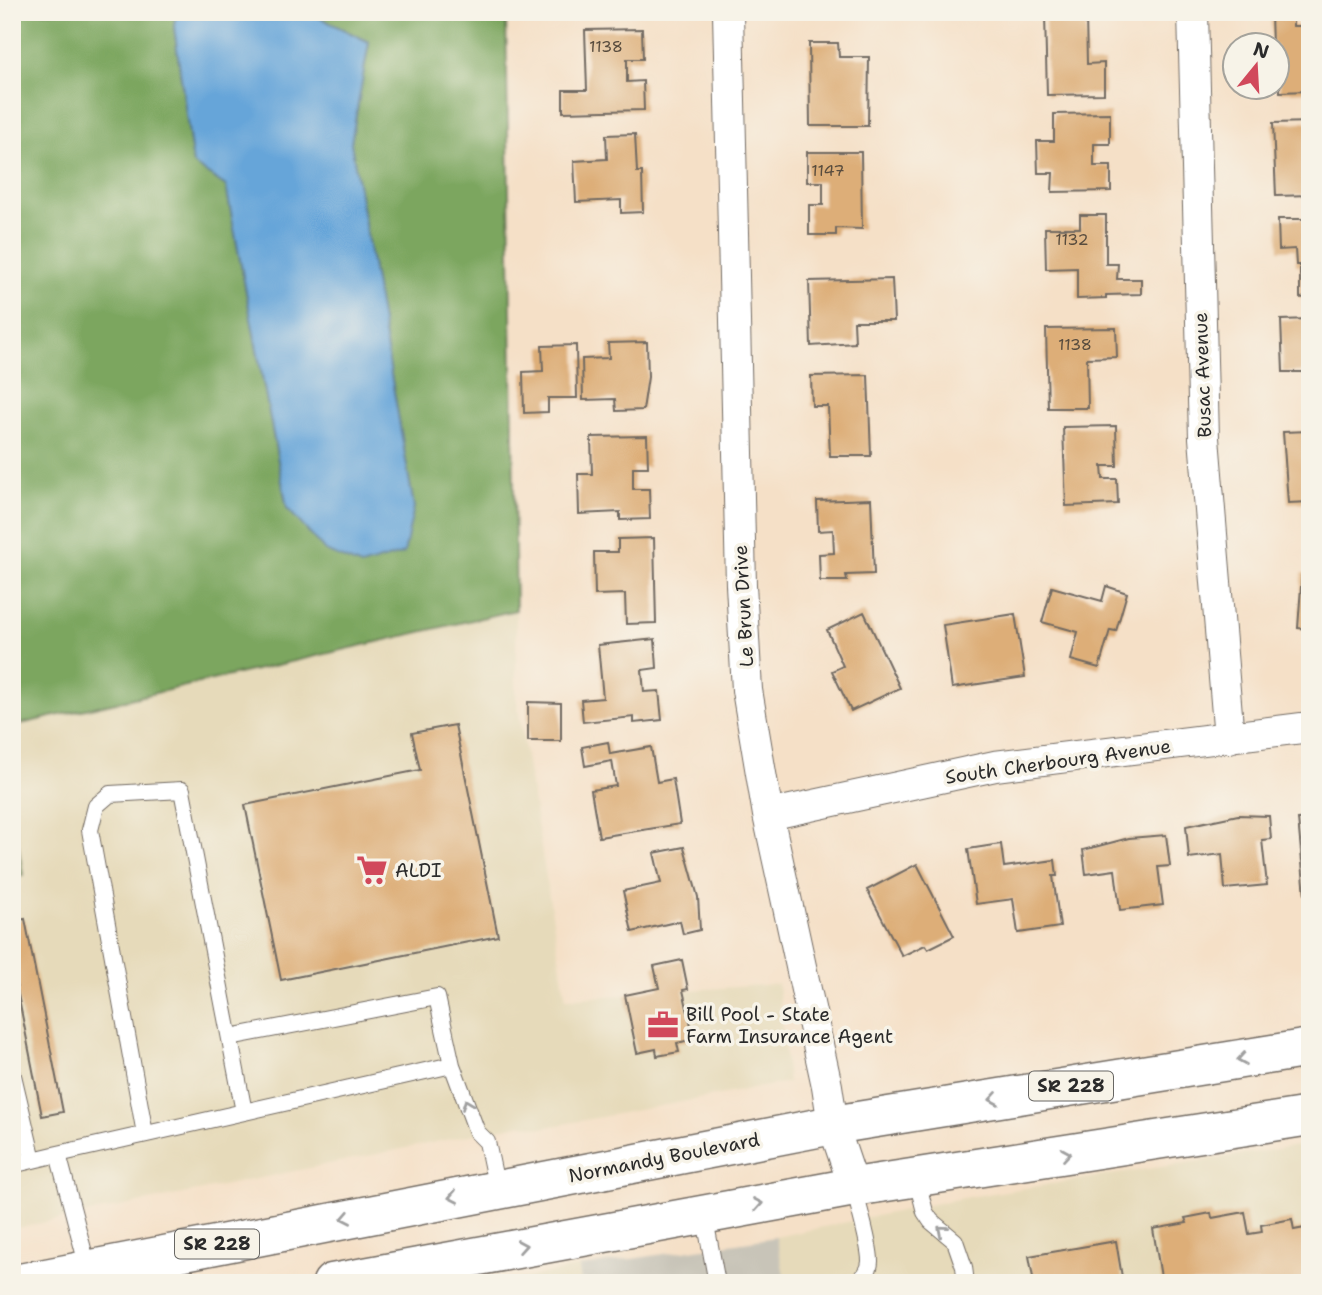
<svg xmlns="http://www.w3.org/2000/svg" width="1322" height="1295" viewBox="0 0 1322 1295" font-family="'Shantell Sans',sans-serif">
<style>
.built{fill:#e6daba}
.industrial{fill:#c8c4b8}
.forest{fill:#7ba65f;stroke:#536845;stroke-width:2}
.water{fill:#66a5d9;stroke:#486882;stroke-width:2}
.building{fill:#ddae78}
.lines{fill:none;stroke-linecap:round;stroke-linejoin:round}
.service-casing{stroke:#726a62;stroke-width:18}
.minor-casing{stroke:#726a62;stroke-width:32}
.primary-casing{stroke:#726a62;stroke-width:41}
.service{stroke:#fff;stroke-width:16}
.minor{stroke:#fff;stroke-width:30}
.primary{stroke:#fff;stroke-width:38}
.oneway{stroke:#a0a0a0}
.labels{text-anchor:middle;stroke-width:7;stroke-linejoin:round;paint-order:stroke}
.number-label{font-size:16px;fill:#584c3e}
.shield{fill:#f7f3e8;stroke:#686764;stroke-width:2}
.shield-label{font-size:18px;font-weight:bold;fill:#2b2b2b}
.street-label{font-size:19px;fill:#2b2b2b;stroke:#f7f3e8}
.poi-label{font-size:19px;fill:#2b2b2b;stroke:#f7f3e8;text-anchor:start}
</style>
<rect width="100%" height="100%" fill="#f7f3e8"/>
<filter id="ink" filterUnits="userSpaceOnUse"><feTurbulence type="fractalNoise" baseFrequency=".0143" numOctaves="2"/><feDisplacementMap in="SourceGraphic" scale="14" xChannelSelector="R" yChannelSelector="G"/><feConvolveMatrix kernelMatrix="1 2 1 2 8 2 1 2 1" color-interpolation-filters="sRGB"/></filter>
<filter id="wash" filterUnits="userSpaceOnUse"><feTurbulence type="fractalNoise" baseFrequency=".00686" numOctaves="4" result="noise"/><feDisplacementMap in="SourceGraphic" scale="28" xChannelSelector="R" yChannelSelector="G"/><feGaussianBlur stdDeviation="1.57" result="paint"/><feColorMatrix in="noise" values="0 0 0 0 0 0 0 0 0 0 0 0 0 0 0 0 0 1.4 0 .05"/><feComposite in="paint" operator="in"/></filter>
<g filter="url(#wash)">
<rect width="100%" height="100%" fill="#f5e0c7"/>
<path class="built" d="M516,610V696L566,999L778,984L788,1082L542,1128L523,1124L12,1229V877L23,875L12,806V726Z
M1310,1144V1283H786L776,1237L962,1198Z
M579,1267L581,1283H502Z"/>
<path class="industrial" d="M776,1237L786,1283H581L579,1267Z"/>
<path class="forest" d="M12,12H176L174,27L193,164L226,186L287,508L414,507L351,143L369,42L308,12H506L516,610L12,726Z
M12,806L23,875L12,877Z"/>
<path class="water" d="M176,12H308L369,42L351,143L414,507L404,553L361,566L325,551L287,508L226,186L193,164L174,27Z"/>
<g id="blocks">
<path class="building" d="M1293,12V26H1310L1308,91L1280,92L1279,53H1276V46H1272L1271,13Z
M1086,14L1087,64L1104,63V94L1047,95L1045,15Z
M642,29L643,59H627V82L643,81L644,110L563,112V90H587L585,30Z
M809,43H838L839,57H869L868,126H810Z
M1110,113V144H1094V166H1111V191L1052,192L1053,173H1038L1037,141H1054V114Z
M1310,122V195L1276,196L1273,123Z
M635,134L637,172H642L643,212L621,213V200L576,202L574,161L607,159L606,135Z
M807,152H861L862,229L836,228V235H809V205H823V182H807Z
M1080,215H1106V264H1118L1117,279H1141V294L1106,295V298L1077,299V268L1046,269L1045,228H1080Z
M1278,219H1310V297L1300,298V265H1296L1295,249L1279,250Z
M892,279L894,321H854L855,343L811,346L809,281Z
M1310,319V385L1306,386V372H1283L1281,320Z
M1116,328L1117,357L1087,358L1088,408H1048L1046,329Z
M647,342L648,377L643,410L616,411L615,399L583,400L582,359L609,358L608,343Z
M576,345L577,398H548V412L524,413L523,372L543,371L542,346Z
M868,375L871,456H830L828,406H812L811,376Z
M1116,426L1117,466H1102L1103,479H1117L1118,504L1066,506L1063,427Z
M1310,431V502L1288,503L1283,432Z
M647,436L648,467H633V489H649L650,519L620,520V512L579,514L578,474H592L591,437Z
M871,499L874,574L846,575L847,581H820L819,554L834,553L833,530L818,531L817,501Z
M654,538L656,623L626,624L625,594L595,595L594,552H618V539Z
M1302,573L1310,574V629L1298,628Z
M1106,586L1127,593L1116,631L1110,630L1099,668L1071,660L1078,632L1042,622L1052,587L1102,601Z
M864,612L900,688L851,711L832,671L843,666L827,630Z
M1015,614L1025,677L952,688L943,625Z
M655,639L657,668L642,670L644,692L659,691L662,720L634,723V717L583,722L581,700L603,698L598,645Z
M528,702L561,703V741H528Z
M455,725L498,936L281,980L245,805L420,770L412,733Z
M608,742L610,754L651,747L657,782L673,779L680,824L599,837L591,790L616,786L612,761L585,766L582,747Z
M1238,815L1269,816L1271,839L1262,840L1267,885L1225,889L1222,854L1189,858L1186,826Z
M1310,818V895H1305L1298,819Z
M1166,835L1170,866L1158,867L1163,905L1120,910L1115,870L1086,874L1083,850L1129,838Z
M1001,844L1004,867L1055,860L1057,876H1053L1060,927L1018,933L1013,899L976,904L968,849Z
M684,847L698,897L700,930L683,934L680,921L632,932L623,891L661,883L654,853Z
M917,864L954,936L928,949L925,945L902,956L867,890Z
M25,919L63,1112L42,1116L12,964V921Z
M682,960L688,989L683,990L694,1039L677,1043L679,1052L657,1056L656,1049L637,1053L625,995L659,988L654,966Z
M1245,1212L1249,1234L1262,1232L1261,1225L1292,1219L1294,1230L1310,1227V1283H1162L1153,1229L1187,1223L1185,1218L1211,1213L1212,1218Z
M1116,1241L1123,1283H1034L1029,1256Z
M781,1276L783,1283H754V1281Z"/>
</g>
</g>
<g filter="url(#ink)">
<use href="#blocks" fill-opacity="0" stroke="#726a62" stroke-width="2"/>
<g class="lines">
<defs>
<path id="service" d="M230,1037L437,997L452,1065L477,1132L487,1142L497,1189
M12,1071L33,1160
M145,1134L90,830L96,806L110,794L182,790L244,1112
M58,1154L452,1065
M12,1165L58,1154L89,1272
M916,1177L925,1212L931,1221L955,1241L964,1267L966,1283
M854,1187C858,1207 870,1243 870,1261C870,1270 863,1280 854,1283
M704,1214L717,1283"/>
<path id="minor" d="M728,12L741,585L747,690L768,815L827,1086L833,1125L854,1187
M1193,12L1204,438L1229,738
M768,815L995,766L1310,727"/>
<path id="primary" d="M20,1283L833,1125L1310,1048
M332,1283L854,1187L1310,1116"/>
</defs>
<use href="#service" class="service-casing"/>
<use href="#minor" class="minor-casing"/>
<use href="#primary" class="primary-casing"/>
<use href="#service" class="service"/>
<use href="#minor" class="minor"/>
<use href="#primary" class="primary"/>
</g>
<defs><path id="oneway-chevron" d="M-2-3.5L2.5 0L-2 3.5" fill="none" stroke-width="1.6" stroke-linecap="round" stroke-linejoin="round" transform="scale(1.75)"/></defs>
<g class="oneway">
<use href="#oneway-chevron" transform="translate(1242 1059) rotate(171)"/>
<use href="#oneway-chevron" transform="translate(994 1099) rotate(171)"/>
<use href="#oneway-chevron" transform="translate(467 1104) rotate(-111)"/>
<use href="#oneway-chevron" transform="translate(1066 1154) rotate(-9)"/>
<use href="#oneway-chevron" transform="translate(453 1197) rotate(169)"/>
<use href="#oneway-chevron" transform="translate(758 1204) rotate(-10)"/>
<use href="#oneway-chevron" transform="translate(346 1218) rotate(169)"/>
<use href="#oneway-chevron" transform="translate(942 1230) rotate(-139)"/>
<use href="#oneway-chevron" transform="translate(522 1246) rotate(-10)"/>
</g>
</g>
<defs>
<symbol id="supermarket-bare" viewBox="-9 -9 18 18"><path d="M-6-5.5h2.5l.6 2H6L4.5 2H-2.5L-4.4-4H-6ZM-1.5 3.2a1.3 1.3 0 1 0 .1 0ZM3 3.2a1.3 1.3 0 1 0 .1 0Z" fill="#d1495b" stroke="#f7f3e8" stroke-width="2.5" paint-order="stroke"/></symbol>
<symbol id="office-bare" viewBox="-9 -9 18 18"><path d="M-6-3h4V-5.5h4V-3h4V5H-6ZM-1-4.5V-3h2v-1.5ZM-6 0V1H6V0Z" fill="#d1495b" stroke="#f7f3e8" stroke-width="2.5" paint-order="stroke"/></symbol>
</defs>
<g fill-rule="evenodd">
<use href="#supermarket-bare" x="350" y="848" width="44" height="44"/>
<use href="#office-bare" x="641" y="1003" width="44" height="44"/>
</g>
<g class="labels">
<g class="number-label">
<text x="606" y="52">1138</text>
<text x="828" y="176">1147</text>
<text x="1072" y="245">1132</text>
<text x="1075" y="350">1138</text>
</g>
<g class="shield">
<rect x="1029" y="1071.5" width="84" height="29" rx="5"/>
<rect x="175" y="1229.5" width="84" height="29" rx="5"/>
</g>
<g class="shield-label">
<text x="1071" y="1092">SR 228</text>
<text x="217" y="1250">SR 228</text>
</g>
<g class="street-label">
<text transform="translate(1202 375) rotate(-92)" y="7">Busac Avenue</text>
<text transform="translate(743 606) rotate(-93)" y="7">Le Brun Drive</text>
<text transform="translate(1058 761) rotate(-8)" y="7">South Cherbourg Avenue</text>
<text transform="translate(664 1157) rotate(-11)" y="7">Normandy Boulevard</text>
</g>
<g class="poi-label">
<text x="395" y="877">ALDI</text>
<text x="686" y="1021">Bill Pool - State<tspan x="686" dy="22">Farm Insurance Agent</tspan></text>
</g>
</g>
<rect width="1322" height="1295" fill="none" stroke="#f7f3e8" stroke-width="42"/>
<g transform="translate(1256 66) rotate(18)"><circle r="33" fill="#f7f3e8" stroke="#a5a39c" stroke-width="2"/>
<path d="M0-5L12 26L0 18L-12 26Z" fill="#d1495b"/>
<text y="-10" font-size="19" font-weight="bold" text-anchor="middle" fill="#2b2b2b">N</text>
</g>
</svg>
